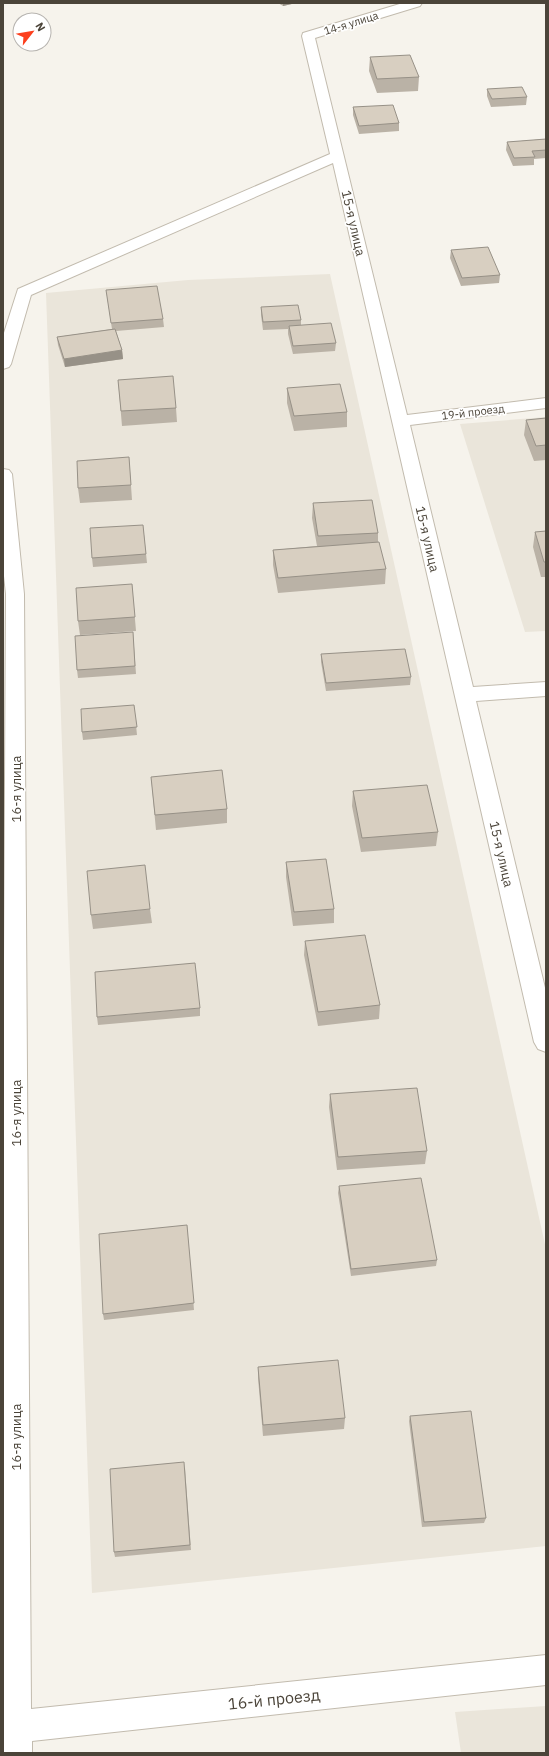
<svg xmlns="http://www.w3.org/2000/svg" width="549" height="1756" viewBox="0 0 549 1756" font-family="'IBM Plex Sans',sans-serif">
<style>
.residential{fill:#eae5da}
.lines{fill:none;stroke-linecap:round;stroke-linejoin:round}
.street-casing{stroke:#c2bbae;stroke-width:2}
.street{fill:#fff;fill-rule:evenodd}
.wall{fill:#bab2a6}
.shaded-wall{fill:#979187}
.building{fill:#d8cfc1;stroke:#979187}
.labels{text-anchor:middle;stroke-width:3.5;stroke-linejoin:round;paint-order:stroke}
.far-street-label{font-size:11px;fill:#4b4439;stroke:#fff}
.street-label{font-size:13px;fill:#4b4439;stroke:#fff}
.near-street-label{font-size:16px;fill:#4b4439;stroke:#fff}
</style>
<rect width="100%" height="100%" fill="#f6f3ec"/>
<path class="residential" d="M330,274L546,1249V1546L92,1593L46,293L188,280Z
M546,417V631L525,632L460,424Z
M546,1706V1753H461L455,1712Z"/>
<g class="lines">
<defs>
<path id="street" d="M403,3H422L420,6L315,38L407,415L546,398V408L410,425L473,687L546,682V696L476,701L546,992V1052L538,1049L534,1042L333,163L31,295L11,364L9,367L3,369V336L18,289L330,154L302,36L303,33Z
M3,469L9,470L12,474L24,594L31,1709L546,1655V1685L32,1741V1753H3V1149L6,594L3,567Z"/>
</defs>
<use href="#street" class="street-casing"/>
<use href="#street" class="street"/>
</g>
<path class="wall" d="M278,3H296L283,6Z
M370,57L419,77L418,91L377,93L369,71Z
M487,89L527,97L526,105L491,107L487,96Z
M353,107L399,123V131L359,134L353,115Z
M546,139V158L534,159V165L513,166L506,150L507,142Z
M451,250L500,275L499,283L461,286L450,258Z
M106,290L163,319L164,327L116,331L122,350L123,359L65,367L58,345L57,337L112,329Z
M261,307L301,320V325L336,343L335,351L293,354L288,334V329L263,330L261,315Z
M118,380L176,408L177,422L122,426Z
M287,388L347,412V427L294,431L287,403Z
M546,418V460L534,461L524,435L526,420Z
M129,457L132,500L80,503L78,488Z
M313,503L378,533V542L386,569L385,584L278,593L273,565V550L317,546L312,518Z
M143,525L147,563L93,567L92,558Z
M546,531V577H541L533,547L535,532Z
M132,584L136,631L80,635L78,621Z
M133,632L136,674L78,678L77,670Z
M321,654L411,677L410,685L326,691L321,662Z
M134,705L137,735L83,740L82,732Z
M151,777L227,809V823L156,830Z
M353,791L438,832L436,846L361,852L352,806Z
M286,862L334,909V923L293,926L286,877Z
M150,909L152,923L93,929L91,915Z
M305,941L380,1005L379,1019L318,1026L304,955Z
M200,1008V1016L98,1025L97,1017Z
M330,1094L427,1151L425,1164L337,1170L329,1107Z
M339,1186L437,1260L436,1266L351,1276L338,1193Z
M187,1225L194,1310L104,1320L103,1314Z
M258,1367L345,1418L344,1429L263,1436L258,1378Z
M410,1416L486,1518L484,1523L422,1527L409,1421Z
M185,1468L191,1550L115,1557L114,1552Z"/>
<path class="shaded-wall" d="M283,3H296L283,6Z
M122,350L123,359L65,367L64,359Z"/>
<path class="building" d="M410,55L419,77L377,79L370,57Z
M522,87L527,97L492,99L487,89Z
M393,105L399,123L359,126L353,107Z
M546,139V150L532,151L535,157L514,158L507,142Z
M488,247L500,275L462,278L451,250Z
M157,286L163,319L111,323L106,290Z
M298,305L301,320L263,322L261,307Z
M331,323L336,343L293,346L289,326Z
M115,329L122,350L64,359L57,337Z
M173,376L176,408L121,411L118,380Z
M340,384L347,412L294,416L287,388Z
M546,418V445L536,446L526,420Z
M129,457L131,485L78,488L77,461Z
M372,500L378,533L318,536L313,503Z
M143,525L146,554L92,558L90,528Z
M546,531V562H544L535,532Z
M379,542L386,569L278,578L273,550Z
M132,584L135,617L78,621L76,588Z
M133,632L135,666L77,670L75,636Z
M405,649L411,677L326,683L321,654Z
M134,705L137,727L82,732L81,709Z
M222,770L227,809L155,815L151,777Z
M427,785L438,832L362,838L353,791Z
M326,859L334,909L294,912L286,862Z
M145,865L150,909L91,915L87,871Z
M365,935L380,1005L318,1012L305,941Z
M195,963L200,1008L97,1017L95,972Z
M417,1088L427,1151L338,1157L330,1094Z
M421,1178L437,1260L351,1269L339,1186Z
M187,1225L194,1303L103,1314L99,1234Z
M338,1360L345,1418L263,1425L258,1367Z
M471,1411L486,1518L424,1522L410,1416Z
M184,1462L190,1545L114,1552L110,1469Z"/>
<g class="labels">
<g class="far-street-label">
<text transform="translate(351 23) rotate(-17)" y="4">14-я улица</text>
<text transform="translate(473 412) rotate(-7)" y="4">19-й проезд</text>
</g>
<g class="street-label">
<text transform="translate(354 223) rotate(77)" y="5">15-я улица</text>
<text transform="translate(428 539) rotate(77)" y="5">15-я улица</text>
<text transform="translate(16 789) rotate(-90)" y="5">16-я улица</text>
<text transform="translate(502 854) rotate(77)" y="5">15-я улица</text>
<text transform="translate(16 1113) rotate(-90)" y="5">16-я улица</text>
<text transform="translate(16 1437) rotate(-90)" y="5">16-я улица</text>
</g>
<g class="near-street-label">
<text transform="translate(274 1699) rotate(-6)" y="6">16-й проезд</text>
</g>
</g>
<rect width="549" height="1756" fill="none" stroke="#4b4439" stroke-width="8"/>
<g transform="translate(32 32) rotate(59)"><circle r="19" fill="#ffffff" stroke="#b7b4b0"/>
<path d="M0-3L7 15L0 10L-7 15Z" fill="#fc3f1d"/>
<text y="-6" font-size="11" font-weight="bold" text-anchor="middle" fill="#4b4439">N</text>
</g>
</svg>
